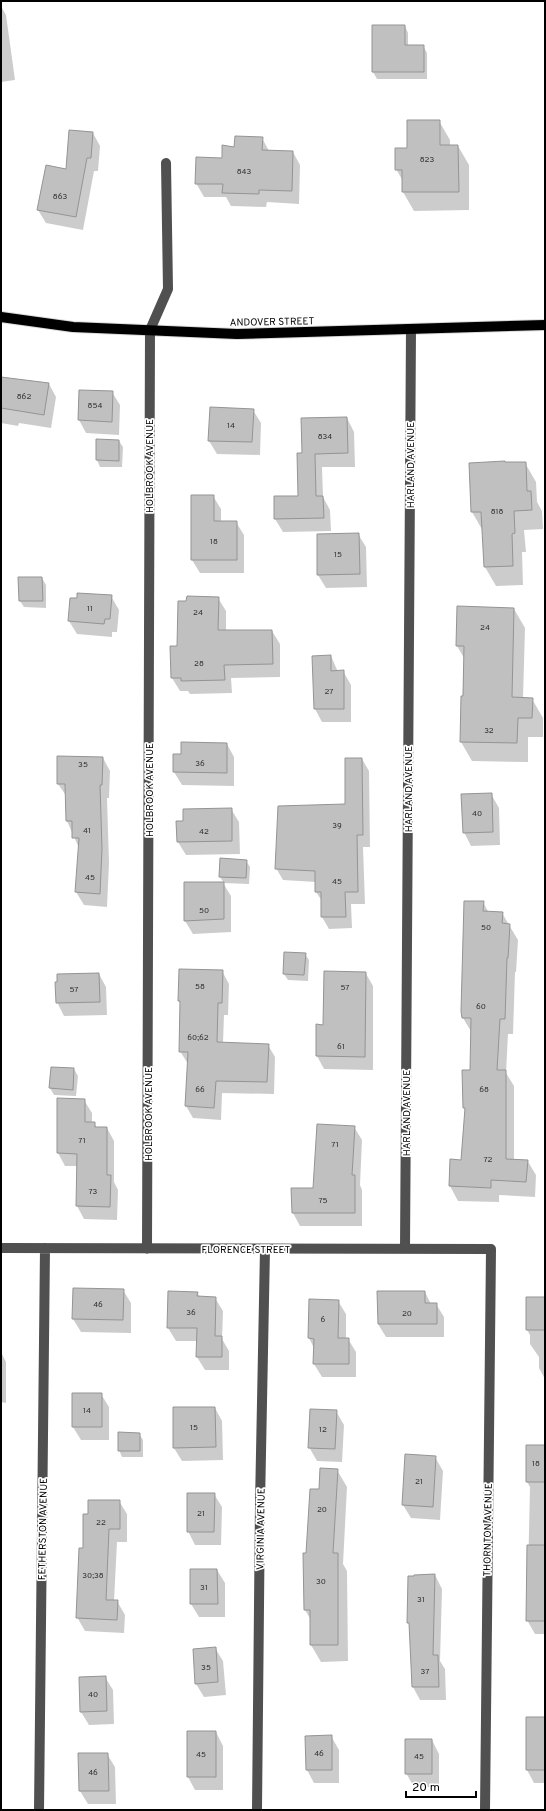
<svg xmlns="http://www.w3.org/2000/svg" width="546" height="1811" viewBox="0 0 546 1811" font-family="Overpass,sans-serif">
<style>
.shadow{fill:#0003}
.building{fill:#c0c0c0;stroke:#949494}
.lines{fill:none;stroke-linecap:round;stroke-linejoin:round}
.major-casing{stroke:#dbdbdb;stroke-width:12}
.minor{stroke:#505050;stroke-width:10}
.major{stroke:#000;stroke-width:10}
.labels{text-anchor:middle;stroke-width:3.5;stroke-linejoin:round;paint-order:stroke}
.number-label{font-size:8px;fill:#303030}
.street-label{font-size:10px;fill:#000;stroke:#fff}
</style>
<rect width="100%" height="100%" fill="#fff"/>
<path class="shadow" d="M1,6L6,15L15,80L1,82Z
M405,26L408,33V46H423L427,53V79H377L373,72Z
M439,121L450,140V146H458L469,165V210L414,211L403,192V181L396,169L408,148Z
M93,133L100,146L98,171H94L83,230L46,223L38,210Z
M262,138L269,151L293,152L300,165L299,204L267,202L266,207L231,206L226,197H204L196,183L223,159Z
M21,380L49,384L56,397L51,428L19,423L18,426L1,423V381H21Z
M112,392L120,405L119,435L86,433L79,420Z
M253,410L261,423L260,455L217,454L209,441Z
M347,418L354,432L355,467H322L323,497L330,510L331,531L283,532L275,519L299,497L303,454Z
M119,441L123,447L122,467H100L97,460Z
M525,463L536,482L537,502L542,511L543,529L524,530L526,552H522L523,585L496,586L485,567L483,531L472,512L470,464Z
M213,496L221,509V522H236L244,535V573H200L192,560Z
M358,534L366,547L367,587L326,588L318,575Z
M42,578L46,585V608L24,607L20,601Z
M111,596L119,610L117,632H112V637L77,634L69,621Z
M218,598L226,611V631H272L280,644V677L231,678L232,693L190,694L188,691H180L172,678Z
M514,609L525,628L523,698L532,699L543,718V737H528V762L472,761L461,742L464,658L457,646Z
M331,656L338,672L343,671L351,685V722H322L315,709Z
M227,744L234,757V786L182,785L174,772L182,755Z
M103,758L110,771L109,798H107L109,863L107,907L84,905L76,892L79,848L67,821V797L58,784Z
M362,759L369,771L370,847H363L365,904H351L352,928L329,929L322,917V901L316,892V882L283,880L276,868L346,805Z
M491,794L499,808L500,845L471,846L464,832Z
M231,809L239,822L240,854L186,855L178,842Z
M221,860L246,861L250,867L249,884L223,883L231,896V932L193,934L185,921V883H224L220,877Z
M483,902L489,913H502L518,940L516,972H515L513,1034H508L506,1073L514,1086V1160H527L536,1175L535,1197L499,1195V1202L458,1201L450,1186L462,1161L465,1110L464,1107L471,1071L472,1033L463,1018Z
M305,954L309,960L308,981L288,980L284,974Z
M222,971L229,984L228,1015H224L223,1043L268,1045L275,1057L274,1094L222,1093L221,1120L193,1118L186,1106L188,1064L180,1051L181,1005L179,1001Z
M365,972L373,986V1070L324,1069L317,1056L324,1026Z
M99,974L106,987L107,1015L64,1016L57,1002Z
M74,1069L78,1076L76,1096L54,1095L50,1088Z
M84,1100L92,1113V1123H94L97,1128H107L114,1141V1182L118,1190L117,1220L84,1219L77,1206L78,1166H65L58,1153Z
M354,1127L362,1140L360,1185L362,1190V1226H300L293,1213L292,1189H314Z
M74,1289L123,1290L131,1303V1333L81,1332L73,1319Z
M378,1292H425L431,1304H436L444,1317V1337H386L378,1324Z
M197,1293L200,1297L215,1298L223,1311L222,1339L229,1351V1370H205L197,1357L198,1341H176L168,1328Z
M545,1298V1379L539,1368V1357L530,1344V1335L527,1330Z
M310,1300L338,1301L346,1314V1339H348L356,1352V1377H322L314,1364V1348L309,1338Z
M1,1352L6,1362V1403L1,1402Z
M101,1394L109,1407V1440H81L73,1427Z
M215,1408L222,1421L223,1460L182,1461L174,1448Z
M336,1411L344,1425L342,1462L317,1461L309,1447Z
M139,1434L143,1440V1457H122L119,1450Z
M545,1446V1634H535L527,1620L530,1487L527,1482Z
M435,1457L443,1471L440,1520L411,1518L403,1505Z
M337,1470L347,1487L343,1564L347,1571L348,1661L321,1662L311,1645V1620L305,1610L307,1554L320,1490Z
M214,1494L222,1507L221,1545H195L188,1531Z
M119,1501L127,1514V1542H117L114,1601H117L125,1615L124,1633L85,1631L77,1617L84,1549L89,1515Z
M217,1570L225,1583V1617H199L191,1604Z
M435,1575L442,1589L440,1661L445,1669L446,1700H420L413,1687L410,1625L408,1622Z
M215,1648L223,1661L226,1695L204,1697L196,1684Z
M105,1677L113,1690L114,1724L89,1725L81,1712Z
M545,1718V1783H534L527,1770Z
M216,1732L223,1746V1790H195L188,1777Z
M331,1736L339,1750V1783H314L307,1770L306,1737Z
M432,1740L439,1754V1787H414L406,1773Z
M107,1754L115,1767L116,1804H88L80,1791Z"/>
<path class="building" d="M372,25H405V45H424V72H372Z
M407,120H440V145H458L459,192H402V170H395V148H407Z
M69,130L93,132L91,158H87L76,217L37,210L46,165L66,169Z
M235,136L263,137L262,150L293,151L292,191L259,190V194L222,193L223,184H195L196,157L222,158V145L234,147Z
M1,377L49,383L44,415L1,408Z
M79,390L113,391L112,422L78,420Z
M210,407L254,409L252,442L208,441Z
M347,417L348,453L315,454L316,496H323L324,518L274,519V496H298L297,453H302L301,418Z
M96,439L119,440V461L96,460Z
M505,461V462H526L527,491H531L532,510L514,511L515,533L512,534L513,566L484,567L481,512H471L469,463Z
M191,495H214V521H237V560H191Z
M359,533L360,574L317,575V534Z
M18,577H42L43,601H19Z
M77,593L112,595L110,619H105L104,624L68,621L70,598H77Z
M187,596L219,597L218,630H272L273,664L224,665L225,680L181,681V678H171L170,646H177L178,601H186Z
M457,606L514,608L512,697L533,698L532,718H518L517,743L460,742L461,696H463L464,646H456Z
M331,655V671L344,670V709H314L312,656Z
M181,742L227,743V773L173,772V754H181Z
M57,756L103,757L102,785H100L102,849L100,894L75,892L79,838H72V821H66L65,784H57Z
M345,758H362L363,835H357L358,892H345L346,917H321V892H315V871L275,869L278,806L345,804Z
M492,793L493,832L463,833L461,794Z
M232,808V841L177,842L176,821H183V809Z
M220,858L247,860L246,878L219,877Z
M184,882H224V919L184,921Z
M464,901H484L483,911L503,912L502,923L510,924L508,958H507L505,1019H500L497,1070H506V1159L528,1160L526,1182L491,1180V1188L449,1186L450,1159L461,1160L465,1108H463L462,1070H470L471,1018H462L461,1011Z
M284,952L306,953L304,975L283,974Z
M179,969L223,970L222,1003H218L217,1042L269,1044L267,1082L216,1081L214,1108L185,1106L188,1052H179L180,1001H178Z
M324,971L366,972L365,1057L316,1056V1024L323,1025Z
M99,973L100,1002L56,1003L55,982H57V974Z
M51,1067L74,1068L73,1090L49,1088Z
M57,1098L85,1099V1122H95V1127H107V1175H111L110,1207L76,1206L77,1154L57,1153Z
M317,1124L355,1126L352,1175H355V1213H292L291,1188H313Z
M73,1288L124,1289L123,1320L72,1319Z
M168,1291L198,1292L197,1296L216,1297L215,1336H222V1357H196L197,1328H167Z
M377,1291H425V1303H437V1324H378Z
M526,1297H545V1330H526Z
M309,1299L339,1300L338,1338H349V1364H313L314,1339L308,1338Z
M72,1393H102V1427H72Z
M173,1407H215L216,1447L173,1448Z
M310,1409L337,1410L335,1449L308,1448Z
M118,1432L140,1433V1451H118Z
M526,1445H545V1482H526Z
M405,1454L436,1456L433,1507L402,1505Z
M320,1468L338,1469L333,1553H338V1645H310V1610H304L303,1553H306L310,1489H319Z
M187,1493H215L214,1532H187Z
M88,1500H120V1529H109L106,1600H118L117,1620L76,1618L79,1548H83V1514H88Z
M527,1545H545V1621H526Z
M190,1569H217L218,1604H190Z
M435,1574L433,1655H438L439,1687H412L409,1623H407L408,1576H414V1575Z
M216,1647L218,1682L195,1684L193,1649Z
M106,1676L107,1711L80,1712L79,1677Z
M526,1717H545V1770H526Z
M187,1731H216V1777H187Z
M332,1735V1770H306L305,1736Z
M405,1739H432V1774H405Z
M78,1753H108L109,1791H79Z"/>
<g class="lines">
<defs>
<path id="major" d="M1,317L73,327L237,334L545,325"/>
</defs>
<use href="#major" class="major-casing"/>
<path class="minor" d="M1,1248L491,1249L485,1810
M147,1249L150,330L168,289L166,163
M405,1249L411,329
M39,1810L45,1248
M257,1810L260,1504L265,1249"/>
<use href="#major" class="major"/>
</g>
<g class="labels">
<g class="number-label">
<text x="427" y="162">823</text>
<text x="244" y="174">843</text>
<text x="60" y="199">863</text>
<text x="24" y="399">862</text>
<text x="95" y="408">854</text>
<text x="231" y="428">14</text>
<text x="325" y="439">834</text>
<text x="497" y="514">818</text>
<text x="214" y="544">18</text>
<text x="338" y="557">15</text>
<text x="90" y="611">11</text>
<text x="198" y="615">24</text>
<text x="485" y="630">24</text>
<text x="199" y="666">28</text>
<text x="329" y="694">27</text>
<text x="489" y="733">32</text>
<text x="200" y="766">36</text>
<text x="83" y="767">35</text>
<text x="477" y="816">40</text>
<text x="337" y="828">39</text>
<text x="87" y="833">41</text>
<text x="204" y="834">42</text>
<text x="90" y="880">45</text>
<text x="337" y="884">45</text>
<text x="204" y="913">50</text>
<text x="486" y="930">50</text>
<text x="200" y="989">58</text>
<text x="345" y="990">57</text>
<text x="74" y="992">57</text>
<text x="481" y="1009">60</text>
<text x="198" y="1040">60;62</text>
<text x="341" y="1049">61</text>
<text x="200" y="1092">66</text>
<text x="484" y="1092">68</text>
<text x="82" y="1143">71</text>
<text x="335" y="1147">71</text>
<text x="488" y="1162">72</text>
<text x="93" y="1194">73</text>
<text x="323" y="1203">75</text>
<text x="98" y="1307">46</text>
<text x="191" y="1315">36</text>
<text x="407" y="1316">20</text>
<text x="323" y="1322">6</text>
<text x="87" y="1413">14</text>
<text x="194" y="1430">15</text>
<text x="323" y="1432">12</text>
<text x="536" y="1466">18</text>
<text x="419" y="1484">21</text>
<text x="322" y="1512">20</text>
<text x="201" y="1516">21</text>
<text x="101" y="1525">22</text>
<text x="93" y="1578">30;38</text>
<text x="321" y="1584">30</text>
<text x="204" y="1590">31</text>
<text x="421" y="1602">31</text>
<text x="206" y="1670">35</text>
<text x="425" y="1674">37</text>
<text x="93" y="1697">40</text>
<text x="319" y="1756">46</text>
<text x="201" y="1757">45</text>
<text x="419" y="1759">45</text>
<text x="93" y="1775">46</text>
</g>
<g class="street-label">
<text transform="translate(272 321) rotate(-1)" y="4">ANDOVER STREET</text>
<text transform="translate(410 465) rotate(-90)" y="4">HARLAND AVENUE</text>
<text transform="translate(149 466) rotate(-90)" y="4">HOLBROOK AVENUE</text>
<text transform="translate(408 789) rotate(-90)" y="4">HARLAND AVENUE</text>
<text transform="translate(149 790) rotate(-90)" y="4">HOLBROOK AVENUE</text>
<text transform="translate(406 1113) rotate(-90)" y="4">HARLAND AVENUE</text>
<text transform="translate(148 1114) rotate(-90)" y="4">HOLBROOK AVENUE</text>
<text x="246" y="1253">FLORENCE STREET</text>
<text transform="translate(42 1529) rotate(-89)" y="4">FETHERSTON AVENUE</text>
<text transform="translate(260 1529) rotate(-89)" y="4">VIRGINIA AVENUE</text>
<text transform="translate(487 1530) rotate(-89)" y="4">THORNTON AVENUE</text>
</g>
</g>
<rect width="546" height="1811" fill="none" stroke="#000000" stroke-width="4"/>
<path d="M406 1791v6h70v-6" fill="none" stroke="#000000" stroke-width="2"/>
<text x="412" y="1791" font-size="12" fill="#000000" stroke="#ffffff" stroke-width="3" paint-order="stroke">20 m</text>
</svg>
